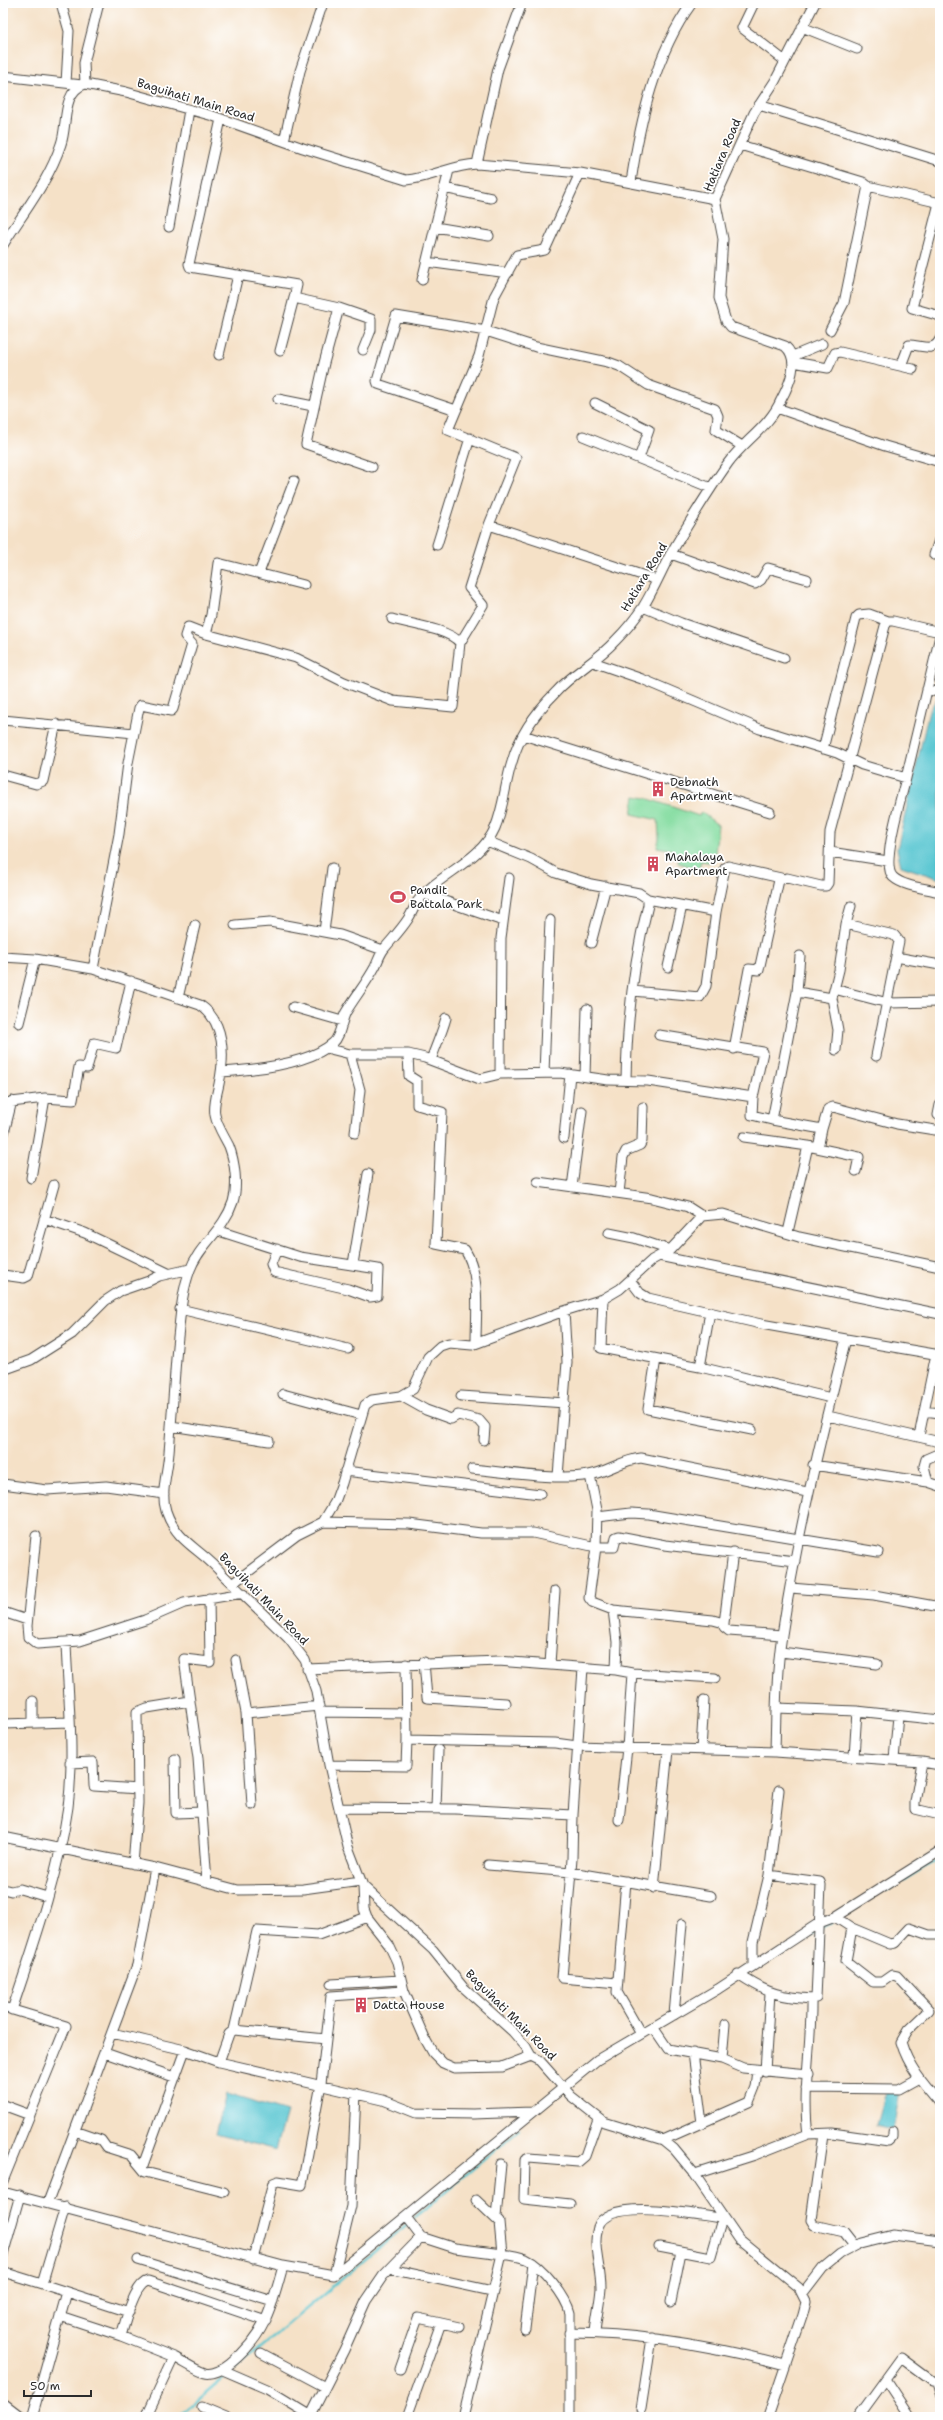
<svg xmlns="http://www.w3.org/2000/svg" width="943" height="2420" viewBox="0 0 943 2420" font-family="'Shantell Sans',sans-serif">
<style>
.green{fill:#86dda2;stroke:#588466}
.water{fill:#59c6d1;stroke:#42787e}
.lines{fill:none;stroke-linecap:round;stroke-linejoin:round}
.stream{stroke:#59c6d1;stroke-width:2.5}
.minor-casing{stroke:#494642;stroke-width:11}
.major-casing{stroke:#494642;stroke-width:13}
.minor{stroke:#fff;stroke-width:9}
.major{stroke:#fff;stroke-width:11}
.labels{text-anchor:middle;stroke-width:3.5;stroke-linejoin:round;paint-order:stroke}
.street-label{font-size:12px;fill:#2b2b2b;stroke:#fff}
.poi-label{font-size:12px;fill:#2b2b2b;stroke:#fff;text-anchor:start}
</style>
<rect width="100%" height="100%" fill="#fff"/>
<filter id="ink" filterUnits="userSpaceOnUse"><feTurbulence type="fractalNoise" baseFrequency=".025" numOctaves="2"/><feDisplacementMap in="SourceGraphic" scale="8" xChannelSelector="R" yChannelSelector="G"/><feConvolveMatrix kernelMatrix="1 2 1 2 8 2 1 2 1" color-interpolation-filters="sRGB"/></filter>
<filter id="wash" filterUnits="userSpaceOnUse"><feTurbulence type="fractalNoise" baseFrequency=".012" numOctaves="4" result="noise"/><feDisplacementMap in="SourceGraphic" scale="16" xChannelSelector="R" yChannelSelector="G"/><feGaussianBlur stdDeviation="0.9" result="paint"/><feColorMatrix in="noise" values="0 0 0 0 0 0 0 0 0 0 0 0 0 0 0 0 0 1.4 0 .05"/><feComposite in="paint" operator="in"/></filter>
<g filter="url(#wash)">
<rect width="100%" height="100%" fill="#f5e1c7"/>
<path class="green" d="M635,796L646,798L699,816L701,812L718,825L714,863L701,861L699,869L678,863L679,857L673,850L657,847L659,839L658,820L632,814Z"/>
<path class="water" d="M936,700H940V879L901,866L897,849L929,711Z
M886,2089L900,2092L893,2129L876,2125Z
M226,2094L287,2112L276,2150L216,2134Z"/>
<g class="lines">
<path class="stream" d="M887,1890L940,1858
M821,1929L831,1923
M772,1959L817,1932
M236,2368L519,2130
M178,2417L224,2378"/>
</g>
</g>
<g filter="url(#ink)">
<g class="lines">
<defs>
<path id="minor" d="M61,3L69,31L66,83
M754,3L742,28L785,61
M802,27L857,49
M3,76L82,85
M85,84L84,63L99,3
M759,105L940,161
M221,119L189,264L190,267L297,285L294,298L339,308L371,319V330L363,350
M284,141L300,71L323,3
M740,145L863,182L868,186L844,303L830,330
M477,164L498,69L522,3
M631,182C640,121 655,54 692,3
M868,186L940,203
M444,188L491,198
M939,203L912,308L940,316
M169,227L189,110
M435,227L489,236
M3,245C23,213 49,181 61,144C68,125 61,92 85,84L126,92L213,116L303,148L406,180C431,178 452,165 477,164L580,173L715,199
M427,262L508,273
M422,280L449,170
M339,308L324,363L306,444L372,467
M280,351L294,298
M219,355L238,275
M793,356L822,344
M793,362L828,368L835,353L840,352L913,369
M901,366L909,345C921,345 934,353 940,339
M278,399L313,406
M595,403L649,430L639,458
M777,408L885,446L940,462
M456,410L378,384L377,381L396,316L486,331L536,347L608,362L619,366L648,385L715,409L718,416L716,430L742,446
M583,436L711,488
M489,525L657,580
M437,545L470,438
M671,554L755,584L761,580L768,568L807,579
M934,555L940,537
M259,573L294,481
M643,607L681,623L784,658
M392,619C410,624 449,629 460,643
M206,634L211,615L218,563L304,585
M593,662L642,679L760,729L837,753L862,765L906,778L940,636
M927,689L940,693
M3,720L134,733
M523,735L770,812
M823,749L856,618L859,615L869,614L888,621
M3,775L36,784L43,781L56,724
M906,778C902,796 880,864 893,877C904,887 926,888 940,892
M487,841L531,859L556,873L591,884L639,893L648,899V905C633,963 627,1021 626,1080
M830,852L888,861
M509,878L501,938L500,1074L560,1073L608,1080L648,1081L753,1097L763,1052L659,1035
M424,894L503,921
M648,899L716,912
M846,924L851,906
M235,925L270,922L340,935L383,950
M324,932L332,868
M591,943L606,886
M800,956L797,992L772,1120L822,1129L828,1109L833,1107L897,1124L935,1130
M3,957L35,959L93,969L200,1005C225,1022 225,1056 219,1084C217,1094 213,1105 215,1115C217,1126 224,1136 229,1146C235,1162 238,1186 233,1202C224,1230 199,1245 190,1270C181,1294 180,1321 177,1346C174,1382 172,1417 169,1452C168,1471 160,1492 166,1511C177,1544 204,1550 223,1575L288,1638L305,1660L316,1691L329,1765L348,1847L363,1886L433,1950L463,1987L513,2032L526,2047L531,2056L539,2060L571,2096L604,2122L663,2140L674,2149L693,2172L739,2239L799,2288L806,2302L803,2314L768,2417
M896,957L940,965
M668,967L682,906
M93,969L119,834L128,763L139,708L141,705L171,711L173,709L192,644L185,636L188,627L206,634L296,658L344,682L393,701L453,707L460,643L483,605L469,588L489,525L516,458L448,430L479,356L494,297L517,255L545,250L580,173
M834,989L888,1003L940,1002
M632,991L700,997L706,986L716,912L725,868L728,866L781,878
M797,992L832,998
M178,998L195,925
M293,1007L342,1021
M19,1023L35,959
M326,1048L350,1054H408L425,1058L480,1079L500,1074
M734,1049L749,969L759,970L779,880L787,878L821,886H826L828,883L830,832L885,626L888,621H893L940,632
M836,1050L838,1030L832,998L839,970L846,924L894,935L899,941L876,1056
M350,1054L360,1090L355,1133
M408,1054L409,1076L417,1081V1105L442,1112L436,1244L465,1250C481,1276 476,1312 476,1342
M431,1060C436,1045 442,1033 446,1018
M221,1072C253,1070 308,1065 333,1043C341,1036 341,1021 346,1012C355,997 367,982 375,967C378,961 380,954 384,949C392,939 401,930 408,919C412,913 414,907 417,902C439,873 480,862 495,828C504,807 505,783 512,762C519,736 537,711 556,692C574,672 597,661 615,641C625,631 635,619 643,607C653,591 661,572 670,555C688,524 707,493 728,463C744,441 770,426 781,400C789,385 801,360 785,346L731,327L726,321L719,298L723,239L715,199L754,113L775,81L815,3
M544,1073L550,920
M585,1076L587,1009
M753,1097L752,1115L772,1120
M3,1103L45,1098L73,1100L79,1067L87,1068L94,1043L116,1048L131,981
M938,1115L940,1105
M3,1137L12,1101
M744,1137L808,1146L788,1232
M564,1138L570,1074
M808,1146L859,1157L856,1171
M818,1148L822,1129
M31,1178L45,1098
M538,1182L652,1198L688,1207L702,1216L723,1214L799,1237L940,1267
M572,1187L582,1111
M619,1193L623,1157L626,1151L640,1145L642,1141L643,1107
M44,1219L85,1233L168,1273
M219,1231L300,1257L378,1269L377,1296L370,1297L348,1289L274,1272L271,1264L277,1249
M609,1233L634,1238L670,1250
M659,1256L940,1314
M353,1264L368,1174
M3,1275L24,1278L28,1276L54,1185
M603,1299L601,1348L700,1367L831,1398
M180,1309L348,1349
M846,1339L940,1355
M656,1359L648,1409L752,1430
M700,1367L710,1312
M3,1370L31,1360L72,1334L105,1301L120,1291L149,1281L159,1276L190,1269
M283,1394L361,1415
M401,1396L426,1410L451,1419L458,1415L479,1420L485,1427L484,1440
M461,1396L565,1403
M924,1411L940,1413
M828,1416L940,1442
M171,1426L269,1441
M919,1436L936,1354
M813,1465L928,1482L940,1486
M472,1469C505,1472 558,1481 589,1475C607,1472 622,1460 641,1458L807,1492
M345,1471L540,1494
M590,1475L597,1510L596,1547H614L616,1537L619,1536L665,1545L795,1561
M558,1476L567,1362L564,1311
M928,1482L924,1466L926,1459L940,1453
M3,1484L47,1490L106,1486L164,1494
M597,1517L631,1513L648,1514L878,1552
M36,1536L27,1626L28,1637L37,1644L80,1641L145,1620L184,1603L243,1593
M232,1584L297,1535L323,1522L335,1502L342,1483L365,1405L372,1400L401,1396L413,1389L428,1357L440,1346L449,1343L472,1345L564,1311L603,1299L620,1289L652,1260L670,1250L702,1216
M791,1588L874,1595L940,1607
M613,1610L713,1620L724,1623V1627L729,1631L782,1635
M3,1612L27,1620
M724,1623L733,1552
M781,1652L877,1664
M236,1660L246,1713L252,1805
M424,1662L427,1698L506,1703
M406,1664L407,1740
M550,1664L555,1591
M307,1669L498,1661L616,1670L617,1642L613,1610L592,1602L589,1598L596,1547L533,1533H481L409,1524L323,1522
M616,1670L632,1673L715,1678
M776,1708L857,1711L940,1720
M320,1712L407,1713
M246,1713L319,1706
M33,1723V1701
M3,1724L70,1722
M701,1750L704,1700
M775,1752L922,1762
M854,1757L857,1711
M175,1759L176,1813L202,1812
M894,1759L898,1716
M70,1763L93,1762L94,1786L138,1789
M329,1765L406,1766L407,1740L555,1743L577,1746L775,1752C776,1714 776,1673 782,1635C797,1535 821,1437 846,1339L761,1324L648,1298L640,1293L630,1280
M940,1765L922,1762L915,1802V1809L940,1815
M339,1808L455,1809L573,1815L572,1859L562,1978L617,1983
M436,1809L438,1750
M573,1815L583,1668
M619,1820L627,1748L632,1673
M3,1837L155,1868L238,1890L303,1889L361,1881
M133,1864L138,1803L137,1712L147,1708L190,1701
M488,1865L571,1872L711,1896
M626,1881L617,1992L641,2034
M207,1882L198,1758L184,1659L210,1662L209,1598
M363,1886L364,1909L367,1917L389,1945L397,1962L404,1991L425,2039L433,2053L443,2063L454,2068L502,2067L531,2056
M654,1888L668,1750
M3,1889L11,1891L20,1889L47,1897
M835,1917L852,1928L890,1944L895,1943L909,1928L929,1935H940
M852,1928L846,1961L873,1982H882L892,1975L897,1976L929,2010L908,2030L901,2042C908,2066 924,2085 940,2103
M753,1965V1942L769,1875L779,1790
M738,1974C761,1989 774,1996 801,1998C806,1998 811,2000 816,1998L821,1885L820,1882L769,1875
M331,1984L401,1980
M3,2007L66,2026L3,2181
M12,2010C34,1944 58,1876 68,1807C75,1753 68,1698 66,1643
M674,2015L682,1924
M653,2027L668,2049L722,2059L743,2068L809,2074
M234,2030L257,1931L318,1935L367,1917
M112,2033L185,2050L219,2062L383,2100L416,2113L473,2114L532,2112
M105,2053L174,2077
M693,2053L702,2123
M722,2059L725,2024
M219,2062L229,2034L234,2030L326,2039
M765,2071L770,1993
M806,2088L899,2089L919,2078
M3,2105L30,2115
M75,2131L101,2140L106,2147L131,2155L145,2172L224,2192
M808,2134C802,2090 812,2044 811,1999
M823,2134L811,2220L814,2225L844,2232L855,2246
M663,2140L749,2102L755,2087L757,2070
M142,2168L185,2050
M695,2174L755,2155L808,2134L832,2133L888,2141L893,2136V2131
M3,2192L283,2266C272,2307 265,2336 230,2364C224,2369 213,2375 205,2373C195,2370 184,2362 174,2357L146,2417
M476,2200L499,2222L502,2254C510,2255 518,2256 526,2259C542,2266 566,2296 570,2313V2417
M48,2202L137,1965L155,1868
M570,2204L524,2199L525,2160L529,2158L578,2162L585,2156L598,2119
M406,2217L421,2237L455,2248L502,2254L463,2417
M496,2217L501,2164
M3,2255L20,2195
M253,2259L273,2183L278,2181L302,2185L321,2084L331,1996L404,1991
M138,2260L273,2301
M283,2266L334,2275L597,2060L718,1989L819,1923L835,1917L940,1851
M390,2269L492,2291
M3,2272L42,2284
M334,2275L351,2206L356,2093
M67,2292L129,2312
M803,2294L823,2268L840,2254L861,2243L893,2235L940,2241
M671,2302L681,2252
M60,2316L121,2336L174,2357
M525,2329L533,2263
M569,2333C643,2333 714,2346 785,2365
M595,2333C596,2318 600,2303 601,2288C601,2268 592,2246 598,2227C607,2196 701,2215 725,2219L720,2226L711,2257L659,2247
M121,2336C125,2323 134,2284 148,2281L266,2321
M261,2353L325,2387
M400,2369L418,2318L441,2323
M223,2370L267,2389L310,2415
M886,2379L911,2417
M937,2383L940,2393
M202,2407L226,2417
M641,2409L652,2338
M32,2417L67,2292L42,2284L65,2207
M310,2417L344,2350L366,2301L383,2276L421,2237
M407,2417L441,2323L459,2327
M858,2417L901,2358L932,2381L940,2383"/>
<path id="major" d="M3,2404L20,2417
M3,2416L4,2417"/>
</defs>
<use href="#minor" class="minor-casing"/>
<use href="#major" class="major-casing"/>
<use href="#minor" class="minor"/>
<use href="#major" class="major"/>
</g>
</g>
<defs>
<symbol id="building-bare" viewBox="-9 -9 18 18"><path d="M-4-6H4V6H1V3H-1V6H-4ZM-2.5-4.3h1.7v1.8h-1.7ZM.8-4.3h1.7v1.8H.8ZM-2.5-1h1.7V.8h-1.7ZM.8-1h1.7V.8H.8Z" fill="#d1495b" stroke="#fff" stroke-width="2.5" paint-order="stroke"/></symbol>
<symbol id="stadium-bare" viewBox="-9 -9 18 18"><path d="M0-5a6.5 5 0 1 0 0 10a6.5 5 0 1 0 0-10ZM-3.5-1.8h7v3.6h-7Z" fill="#d1495b" stroke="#fff" stroke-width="2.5" paint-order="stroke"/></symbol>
</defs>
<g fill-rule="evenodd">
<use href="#building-bare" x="647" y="778" width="22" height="22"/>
<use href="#building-bare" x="642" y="853" width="22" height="22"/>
<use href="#stadium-bare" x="387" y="886" width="22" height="22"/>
<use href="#building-bare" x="350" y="1994" width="22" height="22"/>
</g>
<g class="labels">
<g class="street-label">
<text transform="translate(196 100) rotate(17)" y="4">Baguihati Main Road</text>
<text transform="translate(722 155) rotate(-67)" y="4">Hatiara Road</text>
<text transform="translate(644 577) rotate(-59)" y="4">Hatiara Road</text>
<text transform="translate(264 1599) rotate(46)" y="4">Baguihati Main Road</text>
<text transform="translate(511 2015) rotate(45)" y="4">Baguihati Main Road</text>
</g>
<g class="poi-label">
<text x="670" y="786">Debnath<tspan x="670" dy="14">Apartment</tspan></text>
<text x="665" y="861">Mahalaya<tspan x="665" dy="14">Apartment</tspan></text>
<text x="410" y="894">Pandit<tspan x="410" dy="14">Battala Park</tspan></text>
<text x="373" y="2009">Datta House</text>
</g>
</g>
<rect width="943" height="2420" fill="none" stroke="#fff" stroke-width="16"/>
<path d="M24 2390v6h67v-6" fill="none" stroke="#2b2b2b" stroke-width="2"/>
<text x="30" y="2390" font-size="12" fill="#2b2b2b" stroke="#ffffff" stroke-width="3" paint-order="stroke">50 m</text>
</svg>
